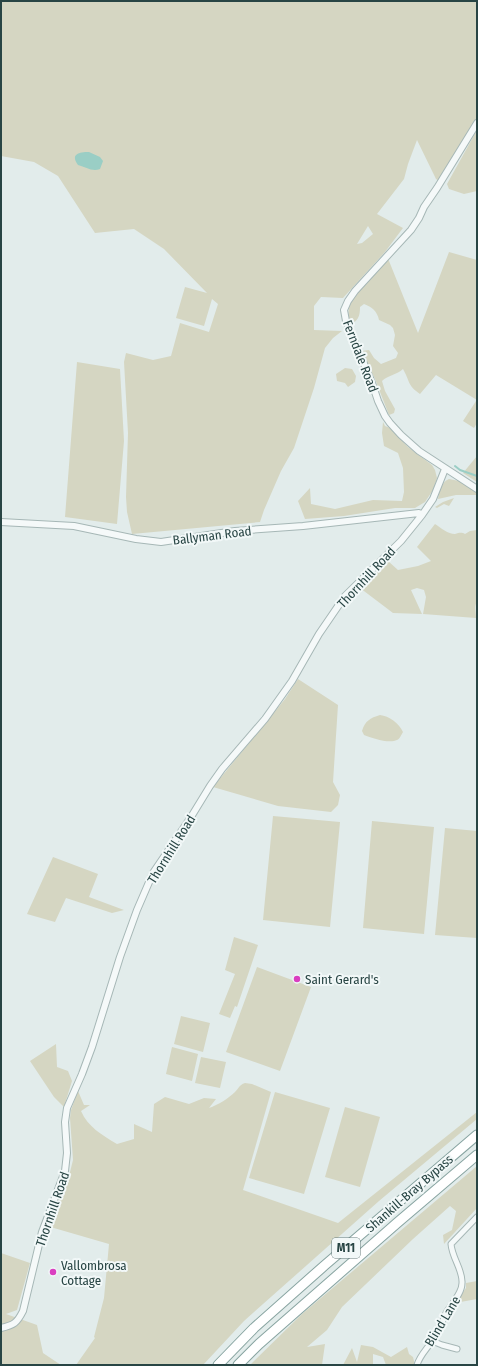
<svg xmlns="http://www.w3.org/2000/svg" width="478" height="1366" viewBox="0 0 478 1366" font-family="'Fira Sans Condensed',sans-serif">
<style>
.green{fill:#d5d6c2;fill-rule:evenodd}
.water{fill:#9acec5}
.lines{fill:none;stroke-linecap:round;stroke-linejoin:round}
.stream{stroke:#9acec5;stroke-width:2}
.minor-casing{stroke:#a6b7b6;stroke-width:7}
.tertiary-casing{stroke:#a6b7b6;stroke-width:8}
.motorway-casing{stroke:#88a4a1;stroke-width:11}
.minor{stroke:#f5f9f9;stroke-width:5}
.tertiary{stroke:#f5f9f9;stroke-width:6}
.motorway{stroke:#fff;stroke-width:9}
.poi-dot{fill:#da3ec0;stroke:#f2f8f8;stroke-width:1.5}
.labels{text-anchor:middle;stroke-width:4;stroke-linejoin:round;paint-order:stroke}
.shield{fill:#f2f8f8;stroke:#657b7a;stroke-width:1}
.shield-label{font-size:12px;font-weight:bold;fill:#284544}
.street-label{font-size:13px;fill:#284544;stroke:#f2f8f8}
.poi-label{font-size:13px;fill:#284544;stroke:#f2f8f8;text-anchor:start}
</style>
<rect width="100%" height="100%" fill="#e2eceb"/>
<path class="green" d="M1,1H477V118L439,181L436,179L417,140L408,164L404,179L377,214L403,228L385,252L343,298L321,297L314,306V330L342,331L333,338L325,348L314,388L294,448L281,471L264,510L260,522L132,534L127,512L126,497L128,433L124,362L126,353L153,360L171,356L180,323L209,332L218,304L212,299L204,326L176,318L185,287L207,293L164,249L134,229L95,233L58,176L34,162L1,156ZM368,226L373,234L362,243L357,244Z
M477,130V191L464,194L449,189L447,184Z
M449,252L477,260V400L436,375L420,394C407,385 410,381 403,369C397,375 388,375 382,381L385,391L395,409L394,413L389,415L375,379L361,351L369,350L374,358L381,364L396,358L398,353L393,346L395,335L393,328L390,325L379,320C377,311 372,307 364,304L360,307C360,317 358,321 349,325C348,315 348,307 352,297L387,256L418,333Z
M77,362L120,369L124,441L117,524L65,517Z
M345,368L352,369L356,376L355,382L348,387L345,383L337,381L336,374Z
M476,401L477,402V423L474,428L463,421Z
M383,422L385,426L390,428L408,447L432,465L435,470L437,478L433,490L425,502L415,508H395L344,516L305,519L298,501L310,488L311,504L335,509L373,500L402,501L404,492L403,468L398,453L384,446L382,433Z
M477,456V482L463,473Z
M449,479L459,481L477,493V495H456L438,499C439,492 442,481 449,479Z
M454,498L449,506L444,504L437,508L435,507L443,502Z
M435,524C441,528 448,534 455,534C459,533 461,532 465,534L470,531L477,530V601C474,607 476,612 476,618L423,614L426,597L424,590L417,588L411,590L422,614L393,613L360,588L388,561L398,570L418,566L431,561L417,547Z
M298,679L338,705L333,782L340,795L338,805L331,812L278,806L213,787L285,699Z
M380,715C389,716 399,723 403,732C401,735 400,739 397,740C389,744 372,738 364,735L362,731C365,721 370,718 380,715Z
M273,816L340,822L330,927L263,920Z
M372,821L434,827L424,934L363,928Z
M445,828L477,831V938L435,935Z
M53,857L98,874L89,897L124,910L112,913L66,898L55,922L27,914Z
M234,937L258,945L237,1007L235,1006L230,1018L219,1014L235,974L225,970Z
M257,967L311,987L280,1071L226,1052Z
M181,1016L210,1023L203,1052L174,1044Z
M56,1044L57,1067L68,1071L72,1081L64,1107L54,1097L30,1061Z
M172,1047L198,1054L192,1081L166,1074Z
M201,1057L226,1062L220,1088L195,1083Z
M245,1083L252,1084L271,1092L243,1190L338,1223L477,1112V1119L379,1201L244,1321L203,1365H76L95,1338L94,1337L104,1298L109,1244L47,1226L70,1172L73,1160L70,1118L71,1110L78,1091L84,1105H90L81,1111C88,1127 102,1135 117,1144L134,1139V1124L152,1132L154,1104L165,1097L189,1104L204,1098L216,1099L209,1108C218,1105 229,1098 235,1092C239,1088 239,1085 245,1083Z
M275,1092L330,1108L304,1194L249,1178Z
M345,1107L380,1117L360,1187L325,1177Z
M477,1166V1208L444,1244L443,1235L452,1230L456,1211L450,1206L413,1239L342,1307L327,1330L307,1347L325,1344L322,1365H250L302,1314Z
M1,1253L30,1263L17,1310L6,1314L37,1325L43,1353L61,1365H1Z
M477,1281V1299L455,1303L466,1288V1283Z
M361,1345L373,1347L391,1357L407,1347L409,1354L413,1357L415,1365H386L383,1357L373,1354V1365H343L352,1348L357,1362Z"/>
<path class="water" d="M89,152L100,157L103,161L100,169C92,172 86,167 78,165C70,154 79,152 89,152Z"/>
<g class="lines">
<path class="stream" d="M455,466L460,470L477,476"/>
<defs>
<path id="minor" d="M432,1341L442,1345L457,1349
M417,1365C420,1355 427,1349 432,1341C438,1333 442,1323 446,1313C451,1304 462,1294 462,1283C463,1270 452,1258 451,1244L477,1217"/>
<path id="tertiary" d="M477,123L437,188L424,207L419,218L411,230L355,291L348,301L344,310L346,321L372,383L378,401L385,416L390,423L401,435L419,451L477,489
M1,522L74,526L136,539L161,542L235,531L303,526L419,513L422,515
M1,1328C14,1325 17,1323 23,1311L42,1232L65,1171L67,1153L65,1122L67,1108L82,1074L92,1047L120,957L137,910L153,873L191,817L210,786L222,769L265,719L292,681L319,634L345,596L401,541L422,515L433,499L445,469"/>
<path id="motorway" d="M218,1365L254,1328L325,1265L477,1135
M238,1365L259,1344L397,1223L477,1155"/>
</defs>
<use href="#minor" class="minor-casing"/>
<use href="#tertiary" class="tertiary-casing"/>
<use href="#motorway" class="motorway-casing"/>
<use href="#minor" class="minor"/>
<use href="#tertiary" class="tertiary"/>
<use href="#motorway" class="motorway"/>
</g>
<g class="poi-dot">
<circle cx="297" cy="979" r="4"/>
<circle cx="53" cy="1272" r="4"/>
</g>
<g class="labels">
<rect class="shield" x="332" y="1238" width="28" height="20" rx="3"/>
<g class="shield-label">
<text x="346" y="1252">M11</text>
</g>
<g class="street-label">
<text transform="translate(361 356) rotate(69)" y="5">Ferndale Road</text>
<text transform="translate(212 535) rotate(-7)" y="5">Ballyman Road</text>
<text transform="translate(366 577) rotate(-47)" y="5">Thornhill Road</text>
<text transform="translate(171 849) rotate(-58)" y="5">Thornhill Road</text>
<text transform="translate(409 1193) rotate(-41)" y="5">Shankill-Bray Bypass</text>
<text transform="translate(52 1209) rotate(-71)" y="5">Thornhill Road</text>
<text transform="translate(442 1321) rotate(-59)" y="5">Blind Lane</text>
</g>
<g class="poi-label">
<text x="305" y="984">Saint Gerard's</text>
<text x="61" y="1270">Vallombrosa<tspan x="61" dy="15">Cottage</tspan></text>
</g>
</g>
<rect width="478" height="1366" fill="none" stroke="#284544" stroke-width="4"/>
</svg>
